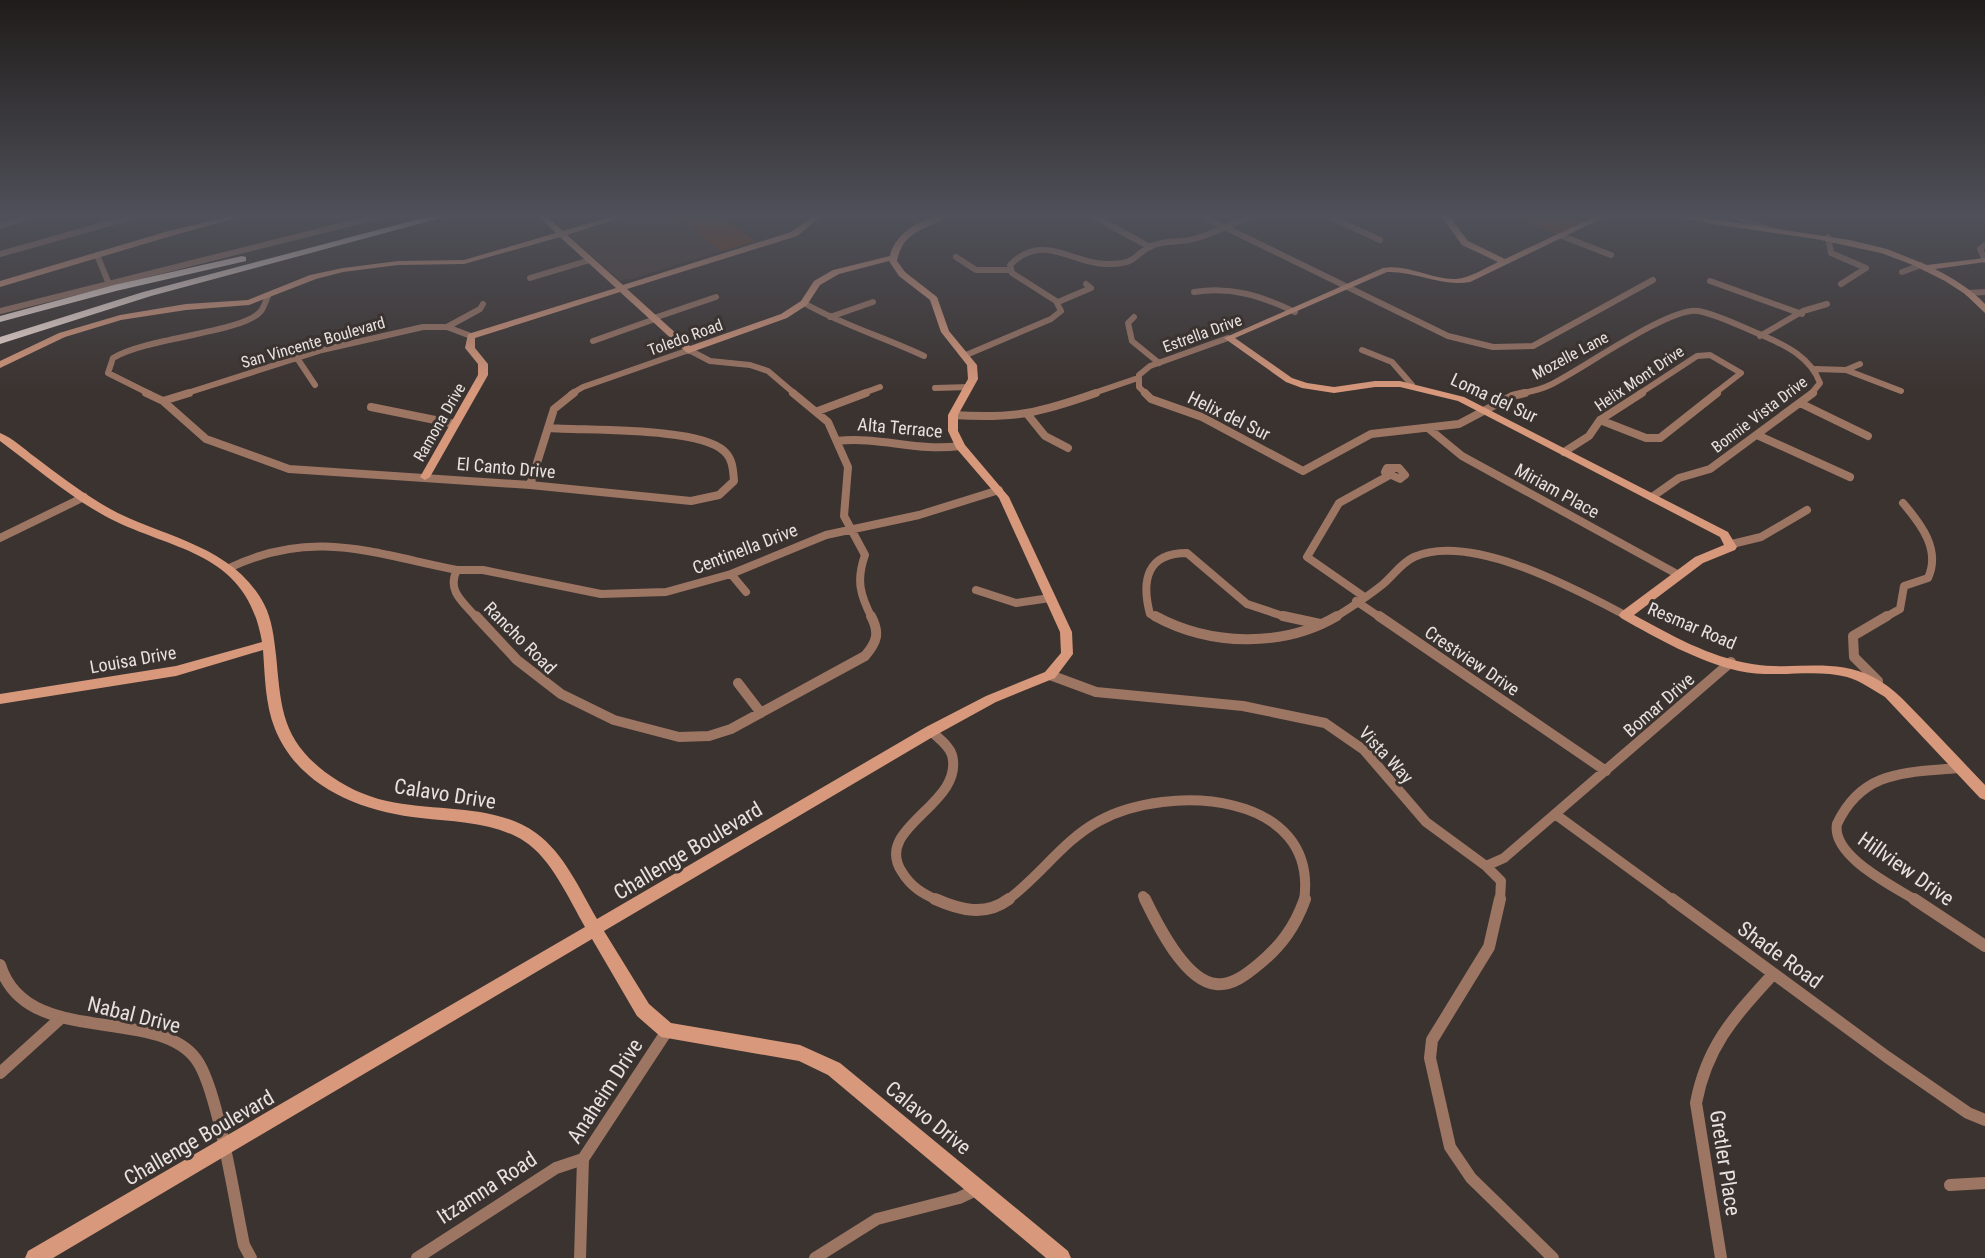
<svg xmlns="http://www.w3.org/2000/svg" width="1985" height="1258" viewBox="0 0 1985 1258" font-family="'Roboto Condensed',sans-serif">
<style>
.built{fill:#4a3c36}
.green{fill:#783510}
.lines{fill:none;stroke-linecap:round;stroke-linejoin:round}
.street-far3{stroke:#9d7563;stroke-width:6}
.street-far2{stroke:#9d7563;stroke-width:8}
.street-far1{stroke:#9d7563;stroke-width:10}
.street{stroke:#9d7563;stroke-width:12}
.secondary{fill:#d7987b;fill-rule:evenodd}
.highway{fill:#f6e1d8;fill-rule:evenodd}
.labels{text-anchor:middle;stroke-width:6;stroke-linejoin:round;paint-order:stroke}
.far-street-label{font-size:16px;fill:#e7e2e0;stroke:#3b3330}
.street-label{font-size:18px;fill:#e7e2e0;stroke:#3b3330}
.near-street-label{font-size:21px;fill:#e7e2e0;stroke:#3b3330}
</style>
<rect width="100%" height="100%" fill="#3b3330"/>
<path class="built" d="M633,216H675L721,251L632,279L619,280L569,235Z"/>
<path class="green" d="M675,216H720L756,241L721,251Z
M1513,216H1594L1558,235Z"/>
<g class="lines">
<path class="street-far3" d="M1093,216L1150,247
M1202,216L1448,336L1493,347L1533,346L1653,280
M1328,216L1380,240
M1733,216L1766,228
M0,226L32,216
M1562,236L1611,255
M1828,237L1831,253L1866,268L1841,284
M1985,245L1980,249L1985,260
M0,254L135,216
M97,255L109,284
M956,257L976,270H1010
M1902,272L1921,265
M530,278L590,260
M1710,281L1802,314
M1194,292C1231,286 1262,296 1295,312
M1968,293L1985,292
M1058,302L1091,288L1086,284
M804,303C842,325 884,337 924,356
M0,311L380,216
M830,317L873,302
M1134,317L1128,323L1132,341L1159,363
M654,318L716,297
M447,327L480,309L483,304
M1760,336L1803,311L1827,304
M593,341L655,319
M1362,350L1392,362L1412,385
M966,355L1051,319L1061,311L1056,301L1012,273L1010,265C1044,231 1071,264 1106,264C1141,264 1130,255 1154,245C1167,240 1183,243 1197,238C1215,233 1234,223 1252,216
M297,358L315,385
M1816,369L1846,370L1860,364
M1846,370L1901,391
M935,388L969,387
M150,394L108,373L113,358C148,337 243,333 261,311C264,307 266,300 268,296
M184,394L322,350L423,327H447L471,336
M571,394L583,387L689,350L710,361L750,365L768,371L795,394
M861,394L880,387
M1091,394L1138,378
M1146,394L1139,387V375L1150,366L1228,338
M1518,394C1529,392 1540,390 1550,385C1580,371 1670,306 1698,311C1720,315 1743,328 1764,336C1787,346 1811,358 1820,383L1811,394
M1639,394L1697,356L1710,355L1741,373L1714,394"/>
<path class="street-far2" d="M146,393L163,401L206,439L289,469L530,485L691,501L719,495L734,481C733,470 733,459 724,451C699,427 587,431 549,428
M793,393L828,422L848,467L844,516L865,555C856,580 860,595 872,618
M1145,393L1151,399L1202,417L1303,471L1371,434L1459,424L1512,396L1525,393
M163,401L189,393
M1800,403L1868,436
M371,407L455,424
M818,411L866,393
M953,415C1015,419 1039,413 1096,393
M1028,415L1045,436L1068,448
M1600,420L1646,438H1660L1717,393
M1600,420L1642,393
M1428,428L1462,456L1677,574
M1757,435L1850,477
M837,441C879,436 918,452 960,446
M1564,452L1589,436L1600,420
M1387,468H1399L1405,475L1400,479L1385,472Z
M530,485L554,409L574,393
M1652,497L1679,478L1710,469L1813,393
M0,538L84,497
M1732,544L1761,537L1807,510
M229,568C313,528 371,553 457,570C446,591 464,603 477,618
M457,570H483L601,594L666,592L731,574L826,535L919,515L999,490
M731,574L746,592
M976,590L1016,603L1050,598
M1363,596L1307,557L1339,503L1388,476
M1356,601L1381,618
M1158,618L1150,614C1141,580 1147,553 1187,553L1247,604L1289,618
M1334,618C1350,608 1367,597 1382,585C1393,576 1401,563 1414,557C1471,532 1575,589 1625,615
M1884,618L1900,609L1904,586L1928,578C1941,550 1921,524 1903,503"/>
<path class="street-far1" d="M476,616L517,660L561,694L614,720L679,737L709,736L731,729L865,656C877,642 880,633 871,616
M1155,616C1210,646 1283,648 1337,616
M1283,616L1320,624
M1379,616L1606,771
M1050,675L1096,692L1243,706L1325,723L1364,750L1426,822L1486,866L1504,858L1731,662
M1874,682L1878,681L1854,657L1853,636L1887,616
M738,683L761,713
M931,731C938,738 949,745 952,755C965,805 872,827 902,872C911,887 923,894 939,901
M1555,814L1674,901
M1486,866L1501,881L1500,901
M1143,896L1146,901
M1006,901C1040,877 1062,841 1099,821C1168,783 1320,791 1304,901
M1917,901C1893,886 1831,856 1837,824C1863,769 1907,773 1959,768"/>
<path class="street" d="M935,899C960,910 985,917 1009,899
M1145,899C1157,924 1185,981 1216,984C1232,986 1247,974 1259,964C1281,946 1295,927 1305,899
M1500,899L1489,947L1432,1040L1430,1058L1450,1147L1471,1178L1553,1258
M1672,899L1887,1057L1968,1113L1985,1120
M1914,899L1985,946
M0,965C26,1049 156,1005 196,1059C218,1088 235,1204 244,1245L251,1258
M0,1073L62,1017
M1950,1185L1985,1183
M417,1258L556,1168L583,1159
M580,1258L583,1159L667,1031
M815,1258L877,1219L959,1198L978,1189
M1721,1258L1696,1103C1707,1045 1735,1016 1773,974"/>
<path class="secondary" d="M229,216H244L171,236L0,287V281L165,232Z
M538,216H547L563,231L613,216H627L567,235L623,285L791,232L813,216H822L797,236L627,289L690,346L781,314L801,301L814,281L833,270L890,256C895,232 924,216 948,216C925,231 903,230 897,261L905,272L937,297L949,331L977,365L978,379L958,415V431L965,445L1009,497L1072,632L1073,654L1055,678L996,702L936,735L604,931L649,1004L671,1023L800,1045L840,1063L1068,1251L1071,1258H1046L828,1075L799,1061L661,1037L637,1016L592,939L53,1258H25L28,1251L585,927C569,899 551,858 524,841C494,822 455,822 421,818C363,812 299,788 275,729C265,704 265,676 263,650L176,676L0,704V694L176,666L262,642C246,549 172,552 105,516C67,495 34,466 0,441V433C13,438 24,449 35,457C56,473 77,489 100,503C154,537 231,541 264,604C272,619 274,638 276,655C281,706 281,738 325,772C344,786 364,796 387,801C435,812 494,803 536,833C564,853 580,890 597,919L926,727L986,696L1045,672L1061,653L1060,632L999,498L956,448L948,431V415L968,379L967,365L941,332L930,300L899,276L889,261L839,274L820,285L807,305L787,318L689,353L686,352L620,292L475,338V348L488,364V375L430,477L425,480L420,477L478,375V364L465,348L468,334L616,288L560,237L464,264L398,265L343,272L316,279L249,305L186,310L121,320L65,337L0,368V361L59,333L120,315L186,304L248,300L310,275L343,268L398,261L464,260L556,233Z
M1441,216H1449L1468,241L1505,259L1596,216H1607L1470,282C1441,287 1416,271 1387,272L1235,338L1292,378L1307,383L1334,387L1375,381H1400L1464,397L1728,532L1737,547L1735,550L1703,563L1634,615C1671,635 1709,657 1752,664C1795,671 1832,657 1873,677C1895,688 1909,706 1926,723C1945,743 1965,764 1985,785V800L1980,798L1885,697C1873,690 1861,681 1847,677C1813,668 1775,679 1739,671C1697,661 1658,639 1621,618L1619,615L1621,612L1695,557L1724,545L1720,537L1458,401L1400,387H1375L1334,393L1302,388L1286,382L1224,338L1383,268C1409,264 1431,280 1456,279C1470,278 1485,268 1498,262L1462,245Z
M1674,216H1693L1850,240L1887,249L1927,265L1985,258V262L1935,269C1954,279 1971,289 1985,304V313L1965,294L1945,281L1913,265L1881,253L1816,239L1713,224Z"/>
<path class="highway" d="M430,216H448L151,296L0,344V337L143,292Z
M242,256L246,257V261L116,291L0,322V316L114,285Z"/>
</g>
<linearGradient id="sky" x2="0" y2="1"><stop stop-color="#201c1a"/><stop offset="0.55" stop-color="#4f5059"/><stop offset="1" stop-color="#4f5059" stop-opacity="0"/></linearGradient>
<rect width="1985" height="392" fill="url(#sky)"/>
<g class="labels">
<g class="far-street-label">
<text transform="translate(1202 333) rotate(-20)" y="6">Estrella Drive</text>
<text transform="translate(685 337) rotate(-20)" y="6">Toledo Road</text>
<text transform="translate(313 342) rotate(-16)" y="6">San Vincente Boulevard</text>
<text transform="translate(1570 355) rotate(-28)" y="6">Mozelle Lane</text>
<text transform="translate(1639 378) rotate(-34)" y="6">Helix Mont Drive</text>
<text transform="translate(1759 414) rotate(-37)" y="6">Bonnie Vista Drive</text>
<text transform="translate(439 422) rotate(-60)" y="6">Ramona Drive</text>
</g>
<g class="street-label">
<text transform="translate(1494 398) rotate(25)" y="6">Loma del Sur</text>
<text transform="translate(1229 416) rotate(26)" y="6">Helix del Sur</text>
<text transform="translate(900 428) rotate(5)" y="6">Alta Terrace</text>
<text transform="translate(506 468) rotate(5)" y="6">El Canto Drive</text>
<text transform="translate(1557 491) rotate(29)" y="6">Miriam Place</text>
<text transform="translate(745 549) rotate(-21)" y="6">Centinella Drive</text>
<text transform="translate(1692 626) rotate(23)" y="6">Resmar Road</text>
<text transform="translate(520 638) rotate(45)" y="6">Rancho Road</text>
<text transform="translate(133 660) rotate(-10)" y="6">Louisa Drive</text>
<text transform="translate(1472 661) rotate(34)" y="6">Crestview Drive</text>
<text transform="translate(1659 705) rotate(-41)" y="6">Bomar Drive</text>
<text transform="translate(1386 755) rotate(47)" y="6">Vista Way</text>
</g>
<g class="near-street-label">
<text transform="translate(445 794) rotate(9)" y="7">Calavo Drive</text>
<text transform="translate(688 851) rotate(-31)" y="7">Challenge Boulevard</text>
<text transform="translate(1906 869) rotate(35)" y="7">Hillview Drive</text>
<text transform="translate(1780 955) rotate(36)" y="7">Shade Road</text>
<text transform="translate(134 1015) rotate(14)" y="7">Nabal Drive</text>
<text transform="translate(605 1091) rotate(-57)" y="7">Anaheim Drive</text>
<text transform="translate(928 1118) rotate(39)" y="7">Calavo Drive</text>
<text transform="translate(199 1138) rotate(-30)" y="7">Challenge Boulevard</text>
<text transform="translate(1725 1163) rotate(81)" y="7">Gretler Place</text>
<text transform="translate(487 1188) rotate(-33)" y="7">Itzamna Road</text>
</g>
</g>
</svg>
